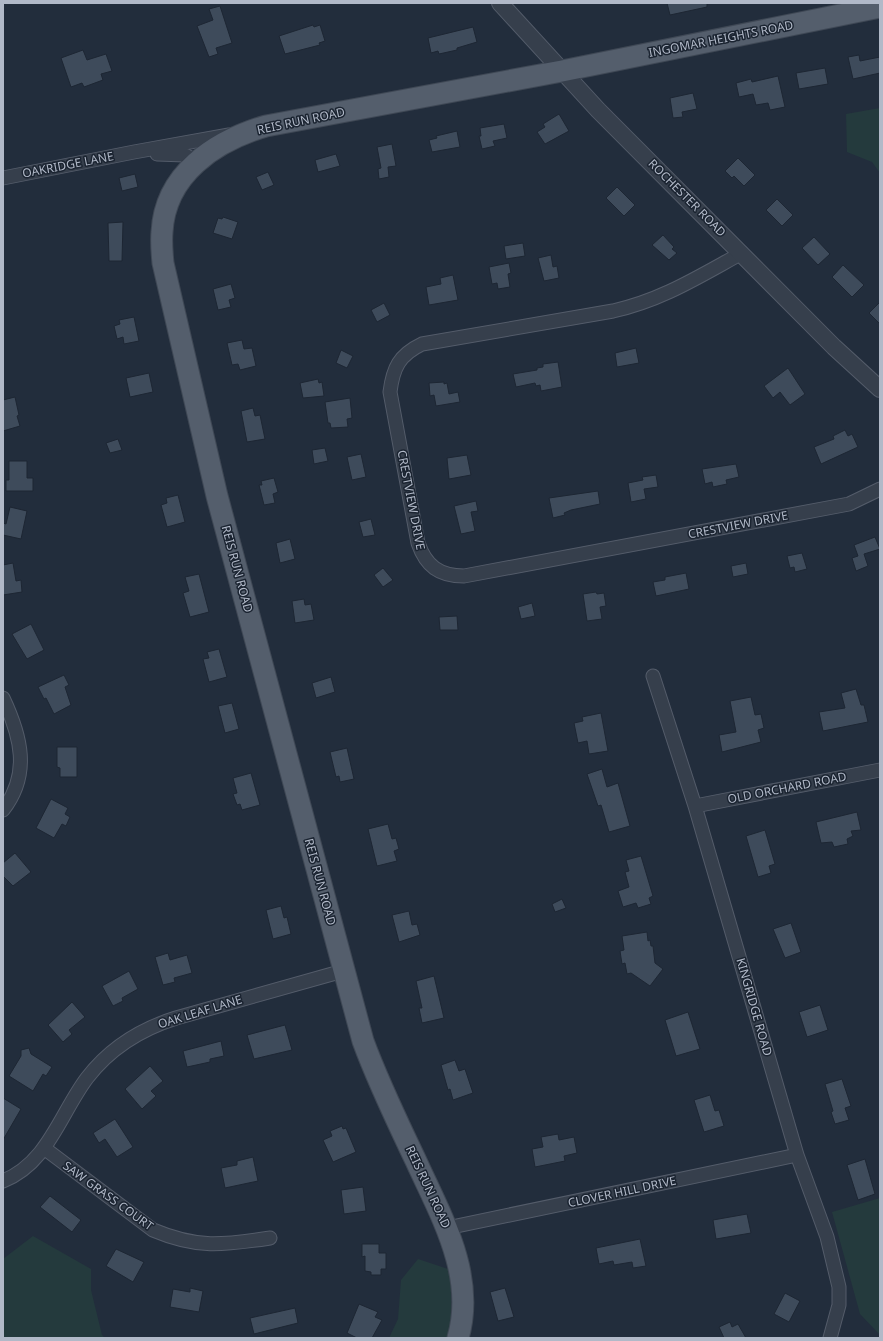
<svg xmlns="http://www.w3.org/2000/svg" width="883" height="1341" viewBox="0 0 883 1341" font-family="'Noto Sans',sans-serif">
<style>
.green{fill:#243a3d}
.building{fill:#3e4b5b;stroke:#1d2633}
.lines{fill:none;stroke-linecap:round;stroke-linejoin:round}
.minor-casing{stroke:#545c6a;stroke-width:15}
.tertiary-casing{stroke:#545c6a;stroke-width:18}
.primary-casing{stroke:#3f4855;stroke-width:23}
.minor{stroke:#363f4c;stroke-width:13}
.tertiary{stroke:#363f4c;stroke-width:16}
.primary{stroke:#545e6c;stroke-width:21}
.labels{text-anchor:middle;stroke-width:3;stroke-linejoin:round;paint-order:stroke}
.street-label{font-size:12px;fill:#b1b9c8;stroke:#1b2431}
</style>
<rect width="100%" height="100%" fill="#222d3c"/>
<path class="green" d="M880,108V173L872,162L847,152L846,114Z
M880,1198V1335L860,1314L832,1212Z
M33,1236L91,1269V1290L102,1335L105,1338H3V1259Z
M418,1259L451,1270L452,1323L447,1338H389L398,1319L401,1280Z"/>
<path class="building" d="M667,3H707V7L670,15Z
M220,6L232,43L216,48L218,54L209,57L197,26L213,20L209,9Z
M313,25L314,27L320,25L325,41L319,43L320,45L285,54L279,36Z
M473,27L477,42L457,48V50L439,54L438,51L431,53L428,38Z
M83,50L87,60L106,54L112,71L101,74L103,80L84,87L82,83L71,87L61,58Z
M859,55L860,61L880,57V73L853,79L848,57Z
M825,68L828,84L799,89L796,73Z
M778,76L785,107L770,110L768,103L756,105L753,94L739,97L736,83L751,79L752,82Z
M693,93L697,109L682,112L683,117L673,118L670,98Z
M559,114L569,131L545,144L537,132L545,127L543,124Z
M504,124L507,138L493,141L495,146L482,149L479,136H481L480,128Z
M457,131L460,147L432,152L429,140L437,138L436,136Z
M392,144L396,166L388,167L389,177L379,179L378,169L381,168L377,147Z
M336,154L340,166L318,172L315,160Z
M738,158L755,175L744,186L734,176L732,178L725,171Z
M268,172L274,185L262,190L256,177Z
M135,174L138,187L122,191L119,178Z
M617,187L635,205L624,216L606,198Z
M777,199L793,215L782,226L766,210Z
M223,217L238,222L232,239L213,233L218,218L222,219Z
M123,222L122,261H109L108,223Z
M663,235L674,247L672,249L677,253L669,260L652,245Z
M814,237L830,254L818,265L802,248Z
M523,243L525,256L506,259L504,246Z
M551,255L553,267L557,266L559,278L544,281L538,258Z
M509,263L511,273L508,274L510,287L498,289L497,283L492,284L489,267Z
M843,265L864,285L852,297L832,277Z
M453,275L458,300L429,305L426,287L441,284L440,278Z
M231,284L235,298L229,300L231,307L218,310L213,289Z
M880,302V324L869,313Z
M384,303L390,315L377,322L371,310Z
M134,317L139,341L124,344L123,337L117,339L114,326L120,324L119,320Z
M242,340L244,349L252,348L256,366L240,370L238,364L232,365L227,343Z
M636,348L639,363L617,367L615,353Z
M341,350L353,356L347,368L336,363Z
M558,362L562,387L541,391L540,385L536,386L535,383L516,387L513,374L537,370V368L543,367V364Z
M788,368L805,394L790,405L780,392L773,398L764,386Z
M149,373L153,392L130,397L126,378Z
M318,379L319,383L322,382L324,396L303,398L300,383Z
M444,382V384L447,383L449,394L458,392L460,402L436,406L434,395L430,396L429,383Z
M15,397L19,415L17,416L20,426L3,431V400Z
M350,398L352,418L347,419L348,427L331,428L330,423H328L325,402Z
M253,408L255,416L260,415L265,439L247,442L241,411Z
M845,430L848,436L852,434L858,447L821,464L814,447L834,439L833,436Z
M118,439L122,450L110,453L106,443Z
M325,448L328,461L314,464L312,450Z
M361,454L366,477L352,480L347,457Z
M467,455L471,475L449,479L447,458Z
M9,461H27V478H33V491H6V480H9Z
M736,464L739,477L726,480L727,484L713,487L712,482L705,484L702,469Z
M656,475L658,487L644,489L646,499L631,502L628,483L643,480L642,477Z
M274,478L278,492L273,494L275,503L264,505L259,485H262L261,481Z
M598,491L600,504L571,510L564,513L565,515L553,518L549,498Z
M178,495L185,522L167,527L161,505L167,503L166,498Z
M476,501L478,511L471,512L475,531L461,534L454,506Z
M10,507L27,511L21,539L3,535V523L6,524Z
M371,519L375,535L363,537L359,522Z
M875,537L880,549L864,554L868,566L856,571L852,558L858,556L854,545Z
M290,539L295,559L280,563L276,543Z
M802,553L807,569L795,572L794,567L790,568L787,556Z
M13,563L16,581L21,580L22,592L3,595V565Z
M746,563L748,574L733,577L731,566Z
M383,568L393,580L383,587L374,575Z
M686,573L689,589L656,596L653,582L665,580V577Z
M199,574L209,612L190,617L183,593L189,591L185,577Z
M596,592L597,594L604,593L606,606L600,607L602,619L587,621L583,594Z
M304,599L305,605L311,604L314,620L295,623L292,601Z
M532,603L535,616L521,619L518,607Z
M457,616L458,630H440L439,617Z
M31,624L44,650L27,659L12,634Z
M219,649L227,677L209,682L203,659L209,658L207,652Z
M64,675L69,685L65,687L71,705L54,714L46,698L44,699L38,687Z
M331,677L335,692L316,698L312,683Z
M856,689L861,705H864L868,722L823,731L819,712L845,708L841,693Z
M751,697L755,715L761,714L764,728L758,730L761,742L722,752L719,735L736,732L730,701Z
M232,703L239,729L225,733L218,706Z
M601,713L608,751L589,754L587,741L578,743L574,723L583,721L582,717Z
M57,747H77V777H60V768L57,767Z
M347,748L354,779L340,782L339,776L336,777L330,752Z
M602,769L607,787L618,783L630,826L609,832L601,805L598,806L587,774Z
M251,773L260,805L242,810L240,804L237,805L233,794L237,793L233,778Z
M51,799L68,808L65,814L70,817L66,826L62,824L54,838L36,828Z
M857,812L861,830L851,831L853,836L847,839L848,844L834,847L832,842L821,843L816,822Z
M388,824L392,839L396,838L399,849L394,851L397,861L377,866L368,829Z
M765,830L775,864L769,866L771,873L758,877L746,836Z
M15,853L31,872L13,886L3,876V863Z
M641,856L653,896L649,898L651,904L638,908L636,903L623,907L618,891L629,887L625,872L629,871L626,860Z
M562,899L566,908L555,912L552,904Z
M281,906L284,918L287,917L291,934L273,939L266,910Z
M409,911L412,925L417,924L420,935L399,942L392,915Z
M791,923L801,952L785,958L773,929Z
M647,932L648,941L650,940L651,946H653L655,963L663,969L650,986L631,973L627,974L625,963L622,964L620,951L624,950L622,936Z
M168,953L170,960L187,955L192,973L174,978L175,982L163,985L155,957Z
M129,971L138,989L122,998L123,1001L113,1006L102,986Z
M434,976L444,1018L422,1023L419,1008H422L416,981Z
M72,1002L85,1017L69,1030L72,1034L63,1042L48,1025Z
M820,1005L828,1030L807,1037L799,1012Z
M688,1012L700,1049L676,1056L665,1020Z
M285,1025L292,1050L254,1059L247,1035Z
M221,1041L224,1056L210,1059V1062L187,1067L183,1051Z
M29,1048L31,1054L52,1067L46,1076L43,1074L33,1091L9,1076L21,1056V1050Z
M455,1060L459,1071L465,1069L473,1093L453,1100L450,1089L448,1090L441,1065Z
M150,1066L163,1081L151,1091L156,1096L142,1109L125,1089Z
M842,1079L851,1106L845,1108L849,1120L835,1124L831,1112L833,1111L825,1084Z
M710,1095L715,1111L719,1110L724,1126L704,1132L694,1100Z
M3,1098L21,1109L3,1140Z
M115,1119L133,1147L117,1157L105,1139L99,1143L93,1133Z
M342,1126L343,1129L346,1128L356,1152L333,1162L323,1140L332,1136L330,1131Z
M558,1134L559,1140L574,1137L577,1153L564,1156L565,1161L535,1167L532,1149L543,1147L541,1137Z
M253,1157L258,1181L225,1188L221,1168L237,1165V1161Z
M865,1159L875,1194L858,1200L847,1165Z
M363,1187L366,1211L344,1214L341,1190Z
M50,1196L81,1220L72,1232L40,1207Z
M747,1214L751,1233L716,1239L713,1220Z
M640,1239L646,1266L633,1268L632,1262L614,1265L613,1261L599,1264L596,1248Z
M362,1244H379V1253H386V1269H381V1275H371V1272L365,1271V1256L362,1257Z
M116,1249L144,1262L133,1282L106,1266Z
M190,1288L203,1291L199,1312L170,1307L173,1289L190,1292Z
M505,1288L514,1317L498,1321L490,1292Z
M785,1293L800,1301L789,1322L774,1314Z
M359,1304L378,1312L375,1317L382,1320L372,1338H357L347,1333Z
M295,1308L298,1323L254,1334L250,1318Z
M730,1322L732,1327L738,1324L746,1338H724L719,1327Z"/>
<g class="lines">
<defs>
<path id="minor" d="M157,154L185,155L196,161
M3,178L134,152L229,135
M742,253C698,277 662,300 613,311L422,344C399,355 393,368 390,392L418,543C426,566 439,576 464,576L849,504L880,489
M653,676L695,806L797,1155L827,1237L839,1287V1305L830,1338
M3,698C21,736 31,774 3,810
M695,806L880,770
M44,1148L153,1230C198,1249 223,1245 270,1238
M3,1181C48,1163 60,1114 87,1078C110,1048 141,1029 176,1018L343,971
M447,1228L797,1155"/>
<path id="tertiary" d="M500,3L598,110L834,347L880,389"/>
<path id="primary" d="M458,1338C476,1275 441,1216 416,1161C397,1121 378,1082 363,1041L217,496L163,263C162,253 161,243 162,232C165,174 215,141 266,126L562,71L880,7"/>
</defs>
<use href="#minor" class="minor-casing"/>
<use href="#tertiary" class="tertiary-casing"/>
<use href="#primary" class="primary-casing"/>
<use href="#minor" class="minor"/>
<use href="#tertiary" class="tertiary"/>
<use href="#primary" class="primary"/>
</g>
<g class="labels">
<g class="street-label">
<text transform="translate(721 39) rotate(-11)" y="4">INGOMAR HEIGHTS ROAD</text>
<text transform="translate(301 121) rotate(-12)" y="4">REIS RUN ROAD</text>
<text transform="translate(68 165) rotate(-11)" y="4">OAKRIDGE LANE</text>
<text transform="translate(687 198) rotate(45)" y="4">ROCHESTER ROAD</text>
<text transform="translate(411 500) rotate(79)" y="4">CRESTVIEW DRIVE</text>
<text transform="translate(738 525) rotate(-11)" y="4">CRESTVIEW DRIVE</text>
<text transform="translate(237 569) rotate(75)" y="4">REIS RUN ROAD</text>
<text transform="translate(787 788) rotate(-11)" y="4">OLD ORCHARD ROAD</text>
<text transform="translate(320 882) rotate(75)" y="4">REIS RUN ROAD</text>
<text transform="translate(754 1007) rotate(74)" y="4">KINGRIDGE ROAD</text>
<text transform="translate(200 1012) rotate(-17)" y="4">OAK LEAF LANE</text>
<text transform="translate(428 1187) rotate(65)" y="4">REIS RUN ROAD</text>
<text transform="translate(622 1192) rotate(-12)" y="4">CLOVER HILL DRIVE</text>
<text transform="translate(108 1196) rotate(36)" y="4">SAW GRASS COURT</text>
</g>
</g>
<rect width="883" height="1341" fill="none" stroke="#b1b9c8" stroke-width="8"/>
</svg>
